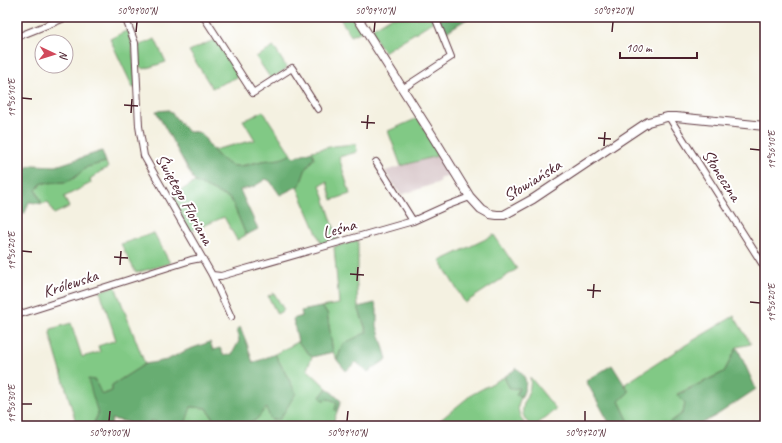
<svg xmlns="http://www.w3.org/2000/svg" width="782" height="443" viewBox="0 0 782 443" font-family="Caveat,sans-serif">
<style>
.industrial{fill:#d2bec1}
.green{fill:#81c985;stroke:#667458}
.forest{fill:#68ad72;stroke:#59664e}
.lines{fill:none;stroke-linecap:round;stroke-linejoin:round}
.street-casing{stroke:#643e46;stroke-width:8}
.secondary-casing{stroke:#643e46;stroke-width:10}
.street{stroke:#fff;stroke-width:6}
.secondary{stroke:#fff;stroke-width:8}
.ticks{fill:none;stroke:#4a1f2b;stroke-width:1.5}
.labels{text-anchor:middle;stroke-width:4;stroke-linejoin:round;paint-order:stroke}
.street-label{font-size:17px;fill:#4a1f2b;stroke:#fff}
.neatline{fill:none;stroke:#4a1f2b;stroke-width:1.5}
.ticks-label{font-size:10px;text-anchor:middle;fill:#4a1f2b}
</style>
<rect width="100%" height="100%" fill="#fff"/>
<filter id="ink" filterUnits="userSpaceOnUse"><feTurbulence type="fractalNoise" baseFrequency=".025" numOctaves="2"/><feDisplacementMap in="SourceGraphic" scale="8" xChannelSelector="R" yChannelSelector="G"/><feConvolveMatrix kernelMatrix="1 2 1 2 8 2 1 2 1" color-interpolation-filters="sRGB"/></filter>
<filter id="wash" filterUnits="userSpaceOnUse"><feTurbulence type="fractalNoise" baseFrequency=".012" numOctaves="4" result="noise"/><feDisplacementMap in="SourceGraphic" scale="16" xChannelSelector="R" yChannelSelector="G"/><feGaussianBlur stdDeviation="0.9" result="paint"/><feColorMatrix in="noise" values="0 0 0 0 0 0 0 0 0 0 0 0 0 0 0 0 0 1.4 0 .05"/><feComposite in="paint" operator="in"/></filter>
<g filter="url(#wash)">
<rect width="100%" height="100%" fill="#f4f1e1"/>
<path class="industrial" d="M440,155L453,173L439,179L440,182L401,195L385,171Z"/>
<path class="green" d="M339,17H353L362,31L351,36Z
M391,17H432L434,21L384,52L370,30Z
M128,30L132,44L136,87L133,88L110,39Z
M155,39L166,62L144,69L139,66L138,46Z
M216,39L240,76L212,88L189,51Z
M274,47L287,68L271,79L256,57Z
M263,111L291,154L283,159L262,161L240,166H232L223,161L213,150L255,140L243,120L250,118Z
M418,118L440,155L401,166L388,131Z
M356,144L357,152L339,157L350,194L332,200L327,182L320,185L338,240L322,245L297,187L300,185L306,168L314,158L312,151L334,146Z
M106,162L108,168L101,171L90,179L91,183L64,197L69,207L54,214L48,202L42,204L36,190L43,183L66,182L73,179L87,167Z
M195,182L231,199L246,235L237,240L224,217L189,232L170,197Z
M154,233L170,263L136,273L121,244Z
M494,235L517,269L465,303L440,261Z
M358,240V269L356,270L358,307L367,333L343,344L337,360L333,352L327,312L321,307L339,304L334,247Z
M115,286L145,364L112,385V391L101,395L95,380L98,414L92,426H77L50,334L51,329L71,323L82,357L100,352L98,346L116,340L100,291Z
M274,293L284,310L277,314L268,296Z
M734,316L751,344L737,347L724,372L677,394L685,403L683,413L666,425L631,426L619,401L629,392L625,384L679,349Z
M298,342L312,357L307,369L327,388L320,397L323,400L329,399L337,402L335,410L337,412L332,426H244L245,424L256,420L266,407L296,393L275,354Z
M504,377L510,389L520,388L516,395L522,396C515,407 519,416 526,426H433L471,395Z
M530,377L556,409L535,426H531C511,408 534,397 530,377Z
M191,407L207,408L217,426H151L150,420L165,425Z"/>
<path class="forest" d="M437,17H470L443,34Z
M169,110L188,132C192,132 196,131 200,133C204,135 206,141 209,145C215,153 224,164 235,166C244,167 253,163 262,161C274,159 280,161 291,154L294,157L312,151L314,158L306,168L300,185L280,195L270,181L266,179L253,187L240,190L258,229L246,235L231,199L195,182L156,111Z
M102,151L106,162L87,167L73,179L66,182L42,183L36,190L42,204L29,202L25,213L17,216V171L33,165L56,166Z
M375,303L377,309V326L387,359L368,372L356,362L346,371L337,360L343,344L367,332L358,307Z
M321,307L327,312L333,352L312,357L298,342L293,319L302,316L301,311Z
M240,327L247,344L253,363L275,354L296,393L280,419L271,420L266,408L256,420L245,424L244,426H217L207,408L191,407L186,422L165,425L150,420L151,426H129L128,422L112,419L111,426H93L98,414L88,379L95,380L102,395L112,391V385L145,364L167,360L187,350L210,342L213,350L220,348L224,356L232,354L239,341L237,329Z
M737,347L756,389L717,415L697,426H651L666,425L683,413L685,403L677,395L724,372Z
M612,365L629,392L619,401L631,426H611L586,381Z
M517,368C527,379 528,382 522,396L516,395L519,388L510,389L504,377Z
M327,388L341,401L337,412L335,410L337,402L329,399L323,400L320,397Z"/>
</g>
<g filter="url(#ink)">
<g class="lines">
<defs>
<path id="street" d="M125,17L135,43L139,126L144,156L212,275L231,317
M204,17L253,93L292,68L318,109
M17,37L67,17
M402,89L451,57L435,17
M669,117L765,268
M376,162L413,221
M212,275L221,276L413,221L446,206L470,197
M17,315L191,260L201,258"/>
<path id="secondary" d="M357,17L432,135L470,197L481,209L490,214L497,215H504L533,199L648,122L667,117H676L765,126"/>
</defs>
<use href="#street" class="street-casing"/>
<use href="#secondary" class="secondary-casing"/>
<use href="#street" class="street"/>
<use href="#secondary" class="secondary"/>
</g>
</g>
<path class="ticks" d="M136,32L137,22M374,32L375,22M612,32L613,22M22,98L32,99M124,105L138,106M131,113L132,99M361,122L375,123M367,129L368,115M598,138L611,139M604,146L605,132M750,149L760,150M22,251L32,252M114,257L128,258M120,265L121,251M350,274L364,275M357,281L358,267M587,290L601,291M593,298L594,284M750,302L760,303M22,404H32M109,421L110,411M347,421L348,411M585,421V411"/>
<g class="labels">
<g class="street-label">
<text transform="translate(722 175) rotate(57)" y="6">Słoneczna</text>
<text transform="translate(532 180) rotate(-32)" y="6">Słowiańska</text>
<text transform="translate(185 199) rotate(61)" y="6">Świętego Floriana</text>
<text transform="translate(339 228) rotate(-16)" y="6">Leśna</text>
<text transform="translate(70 283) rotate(-18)" y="6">Królewska</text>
</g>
</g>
<rect width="782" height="443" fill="none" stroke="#fff" stroke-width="44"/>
<g transform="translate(54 54) rotate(94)"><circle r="19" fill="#ffffff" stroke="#b7a5aa"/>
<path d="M0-3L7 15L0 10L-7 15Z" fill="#d1495b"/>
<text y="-6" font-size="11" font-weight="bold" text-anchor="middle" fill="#4a1f2b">N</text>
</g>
<path d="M620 52v6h77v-6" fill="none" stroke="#4a1f2b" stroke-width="2"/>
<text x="626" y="52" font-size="12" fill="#4a1f2b" stroke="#ffffff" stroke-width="3" paint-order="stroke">100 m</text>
<rect x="22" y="22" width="738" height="399" class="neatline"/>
<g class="ticks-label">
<text x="137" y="14">50°09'00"N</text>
<text x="375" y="14">50°09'10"N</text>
<text x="613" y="14">50°09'20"N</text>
<text transform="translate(11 98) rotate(-90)" y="4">19°56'10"E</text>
<text transform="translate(771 150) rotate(-90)" y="4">19°56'10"E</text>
<text transform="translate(11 251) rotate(-90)" y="4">19°56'20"E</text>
<text transform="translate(771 303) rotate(-90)" y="4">19°56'20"E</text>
<text transform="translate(11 404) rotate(-90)" y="4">19°56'30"E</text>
<text x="109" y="436">50°09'00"N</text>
<text x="347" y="436">50°09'10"N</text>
<text x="585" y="436">50°09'20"N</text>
</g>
</svg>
